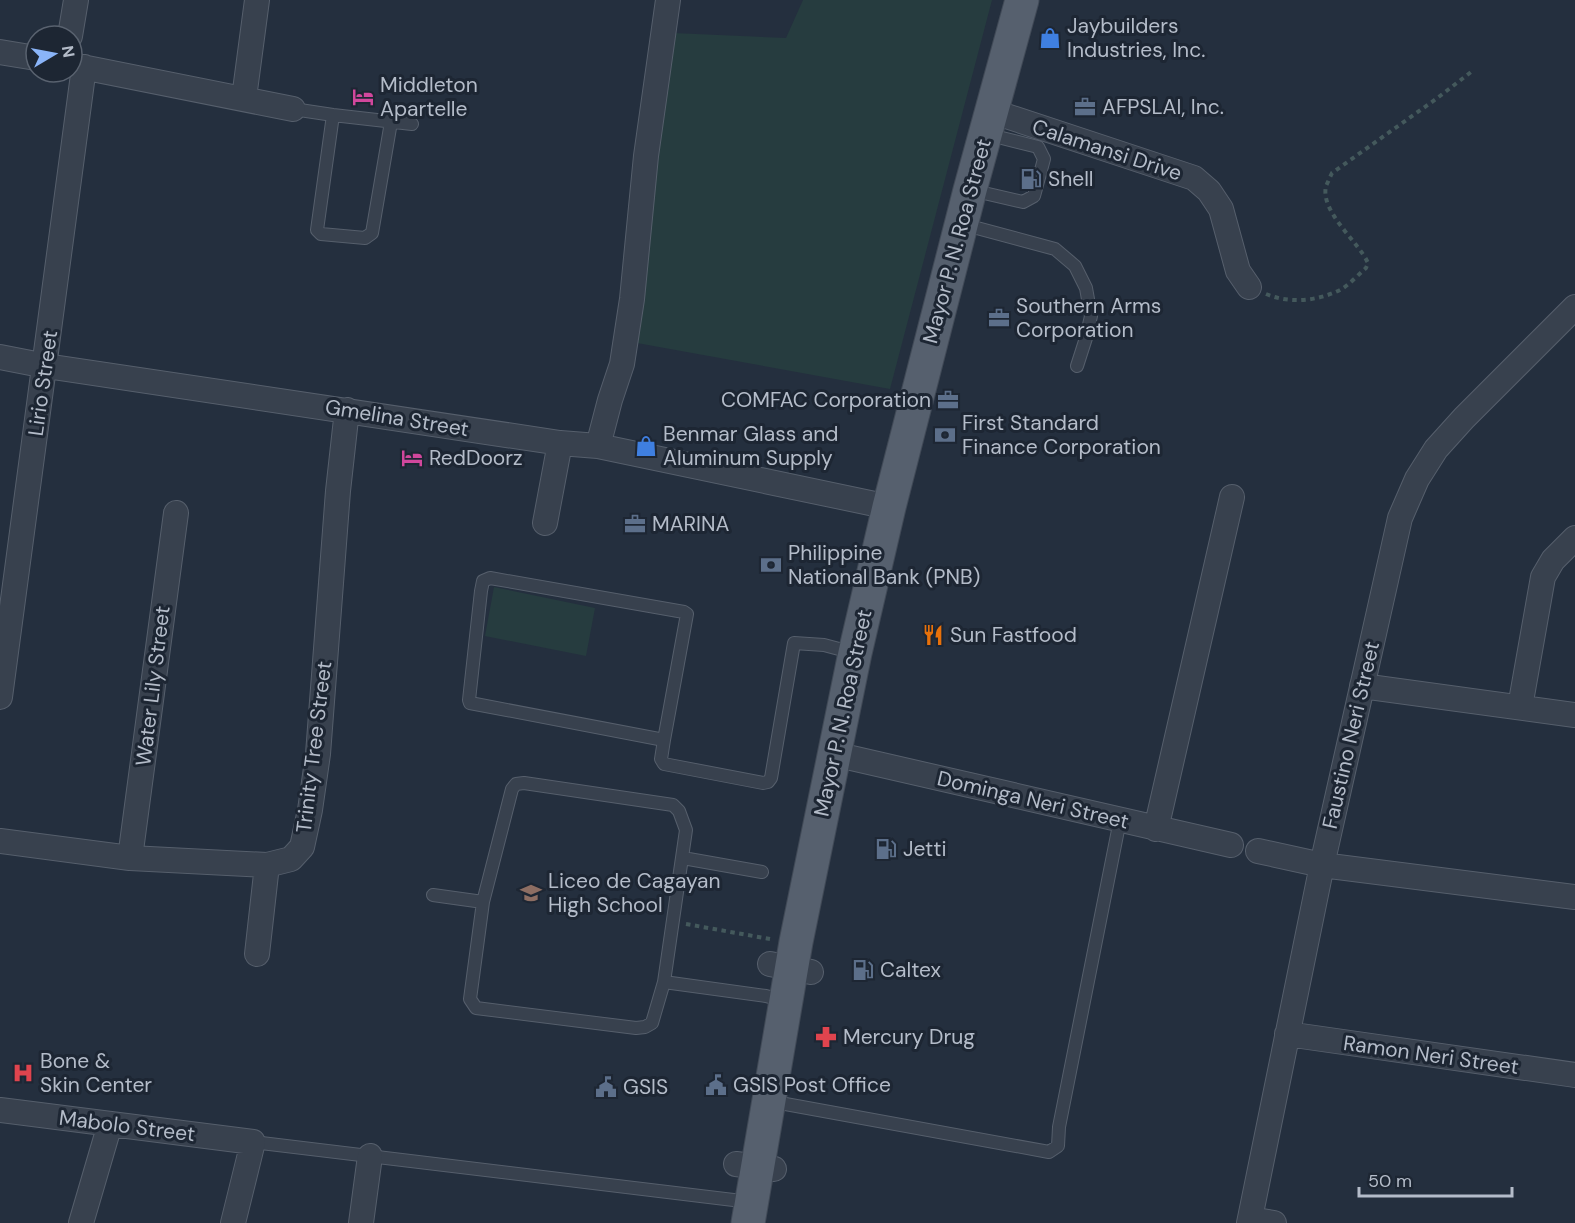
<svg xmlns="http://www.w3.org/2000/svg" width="1575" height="1223" viewBox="0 0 1575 1223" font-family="'DM Sans',sans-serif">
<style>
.green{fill:#263c3f}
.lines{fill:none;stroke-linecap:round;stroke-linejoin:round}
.lane-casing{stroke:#565f6c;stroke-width:14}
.street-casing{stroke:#565f6c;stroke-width:26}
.primary-casing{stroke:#414a57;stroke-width:35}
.path{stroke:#44595c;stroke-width:4;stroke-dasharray:4.5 4.5;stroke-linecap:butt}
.lane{stroke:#38414e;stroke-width:12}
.street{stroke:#38414e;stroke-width:24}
.primary{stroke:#56606e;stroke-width:33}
.labels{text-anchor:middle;stroke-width:6;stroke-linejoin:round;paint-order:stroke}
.poi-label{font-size:21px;fill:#b4bcc9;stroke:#1d2633;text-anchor:start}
.street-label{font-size:21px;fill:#b4bcc9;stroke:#1d2633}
</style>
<rect width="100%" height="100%" fill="#242f3e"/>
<path class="green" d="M803,0H992L890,389L637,343L673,33L786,38Z
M494,587L595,608L586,656L485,636Z"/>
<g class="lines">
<defs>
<path id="lane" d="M293,109L333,115L412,124
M333,115L317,230L321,234L365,238L372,233L391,122
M971,190L1023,202L1034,196L1044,159L1038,147L986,134
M962,224L1055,249L1075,266L1086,288L1091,316L1086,338L1077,366
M490,578L684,612L687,614L664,740L470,703L469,700L481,591L483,581Z
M664,740L661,759L664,764L763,783L768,782L771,778L794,643L824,645L854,653
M683,858L762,872
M433,895L483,902L470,999L476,1008L636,1028L645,1027L652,1023L664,982L766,996L784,1001
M483,902L512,789L516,784L524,783L673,805L679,811L686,830L664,982
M769,1101L1049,1152L1058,1146L1059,1127L1120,820
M253,1142L750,1202"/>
<path id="street" d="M70,36L76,0
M0,52L36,58
M72,65L293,109
M244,98L257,0
M991,111L1194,178L1209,191L1221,209L1238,271L1249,287
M0,357L46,366L560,443L598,446L889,507
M598,446L610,400L622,364L632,299L646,156L668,0
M545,523L560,443
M1362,686L1575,715
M0,697L84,67
M1520,707L1543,577L1553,560L1575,538
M834,754L1231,845
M1156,829L1232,497
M0,841L130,858L267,865L291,859L302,847L310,810L318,754L338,491L347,410
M1258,851L1322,865L1575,897
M130,858L176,513
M257,954L267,865
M770,964L811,972
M1287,1034L1575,1075
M0,1110L253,1142L233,1223
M736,1164L774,1169
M1250,1219L1274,1223
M81,1223L110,1124
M361,1223L370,1156
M1249,1223L1322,865L1400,518L1417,479L1436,449L1464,418L1575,307"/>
<path id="primary" d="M748,1223L796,942L855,653L889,507L970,190L1022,0"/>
</defs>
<use href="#lane" class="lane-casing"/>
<use href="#street" class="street-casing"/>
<use href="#primary" class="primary-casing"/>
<path class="path" d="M1266,294C1290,304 1317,301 1340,290C1349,285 1358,275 1366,268L1368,263C1358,241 1320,212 1326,186C1328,182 1330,177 1332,173L1436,99L1471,72
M686,924L770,939"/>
<use href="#lane" class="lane"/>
<use href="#street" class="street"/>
<use href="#primary" class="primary"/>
</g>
<defs>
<symbol id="shop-bare" viewBox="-9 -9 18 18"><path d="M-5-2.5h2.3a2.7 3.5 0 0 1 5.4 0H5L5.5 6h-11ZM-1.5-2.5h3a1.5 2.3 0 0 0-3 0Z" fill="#3f7fe0" stroke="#1d2633" stroke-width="2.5" paint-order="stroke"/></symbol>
<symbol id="hotel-bare" viewBox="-9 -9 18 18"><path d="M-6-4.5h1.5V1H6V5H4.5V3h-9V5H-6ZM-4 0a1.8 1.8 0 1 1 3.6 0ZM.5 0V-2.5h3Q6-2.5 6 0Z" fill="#d1479c" stroke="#1d2633" stroke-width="2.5" paint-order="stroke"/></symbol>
<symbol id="office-bare" viewBox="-9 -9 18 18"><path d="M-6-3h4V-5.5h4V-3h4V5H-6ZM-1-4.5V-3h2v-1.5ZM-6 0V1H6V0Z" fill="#5c6f8a" stroke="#1d2633" stroke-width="2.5" paint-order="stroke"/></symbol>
<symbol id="fuel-bare" viewBox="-9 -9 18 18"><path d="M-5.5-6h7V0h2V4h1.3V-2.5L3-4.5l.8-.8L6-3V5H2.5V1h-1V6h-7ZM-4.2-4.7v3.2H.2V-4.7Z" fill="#5c6f8a" stroke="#1d2633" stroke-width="2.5" paint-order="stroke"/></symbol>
<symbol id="bank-bare" viewBox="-9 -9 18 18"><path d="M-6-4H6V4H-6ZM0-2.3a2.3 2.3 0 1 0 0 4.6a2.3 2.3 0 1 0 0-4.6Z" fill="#5c6f8a" stroke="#1d2633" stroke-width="2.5" paint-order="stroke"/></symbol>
<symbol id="restaurant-bare" viewBox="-9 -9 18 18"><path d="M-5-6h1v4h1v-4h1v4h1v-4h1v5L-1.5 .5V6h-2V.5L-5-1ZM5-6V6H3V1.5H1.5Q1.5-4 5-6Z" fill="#e8710a" stroke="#1d2633" stroke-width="2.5" paint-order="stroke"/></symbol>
<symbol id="school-bare" viewBox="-9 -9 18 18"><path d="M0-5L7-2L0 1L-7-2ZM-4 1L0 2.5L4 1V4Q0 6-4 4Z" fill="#8d6e63" stroke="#1d2633" stroke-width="2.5" paint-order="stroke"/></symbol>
<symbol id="pharmacy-bare" viewBox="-9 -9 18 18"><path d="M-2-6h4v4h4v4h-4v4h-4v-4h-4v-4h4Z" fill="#e0444e" stroke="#1d2633" stroke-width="2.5" paint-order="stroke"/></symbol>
<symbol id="hospital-bare" viewBox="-9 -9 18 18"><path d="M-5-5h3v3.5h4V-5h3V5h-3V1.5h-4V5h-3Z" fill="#e0444e" stroke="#1d2633" stroke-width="2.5" paint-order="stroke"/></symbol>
<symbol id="civic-bare" viewBox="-9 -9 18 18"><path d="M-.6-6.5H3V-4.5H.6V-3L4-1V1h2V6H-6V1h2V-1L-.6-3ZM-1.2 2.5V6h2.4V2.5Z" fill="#5c6f8a" stroke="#1d2633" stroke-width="2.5" paint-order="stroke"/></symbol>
</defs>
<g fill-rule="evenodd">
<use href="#shop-bare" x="1035" y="23" width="30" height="30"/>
<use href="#hotel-bare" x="348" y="82" width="30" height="30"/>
<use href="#office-bare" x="1070" y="92" width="30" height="30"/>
<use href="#fuel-bare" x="1016" y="164" width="30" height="30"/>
<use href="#office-bare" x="984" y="303" width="30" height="30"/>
<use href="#office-bare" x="933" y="385" width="30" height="30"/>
<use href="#bank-bare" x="930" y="420" width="30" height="30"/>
<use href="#shop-bare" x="631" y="431" width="30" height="30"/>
<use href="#hotel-bare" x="397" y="443" width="30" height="30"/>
<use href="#office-bare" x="620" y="509" width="30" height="30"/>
<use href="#bank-bare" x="756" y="550" width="30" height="30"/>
<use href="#restaurant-bare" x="918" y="620" width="30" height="30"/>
<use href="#fuel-bare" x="871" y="834" width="30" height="30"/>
<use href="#school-bare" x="516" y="878" width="30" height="30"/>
<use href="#fuel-bare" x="848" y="955" width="30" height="30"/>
<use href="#pharmacy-bare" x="811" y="1022" width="30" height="30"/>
<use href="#hospital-bare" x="8" y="1058" width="30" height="30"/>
<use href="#civic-bare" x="701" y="1070" width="30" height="30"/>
<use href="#civic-bare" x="591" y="1072" width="30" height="30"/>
</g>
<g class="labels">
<g class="poi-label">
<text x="1067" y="33">Jaybuilders<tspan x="1067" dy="24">Industries, Inc.</tspan></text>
<text x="380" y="92">Middleton<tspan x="380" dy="24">Apartelle</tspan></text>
<text x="1102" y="114">AFPSLAI, Inc.</text>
<text x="1048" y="186">Shell</text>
<text x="1016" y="313">Southern Arms<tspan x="1016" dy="24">Corporation</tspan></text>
<text x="931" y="407" text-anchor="end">COMFAC Corporation</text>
<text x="962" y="430">First Standard<tspan x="962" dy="24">Finance Corporation</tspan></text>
<text x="663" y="441">Benmar Glass and<tspan x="663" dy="24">Aluminum Supply</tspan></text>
<text x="429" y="465">RedDoorz</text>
<text x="652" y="531">MARINA</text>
<text x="788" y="560">Philippine<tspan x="788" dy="24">National Bank (PNB)</tspan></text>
<text x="950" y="642">Sun Fastfood</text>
<text x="903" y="856">Jetti</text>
<text x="548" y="888">Liceo de Cagayan<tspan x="548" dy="24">High School</tspan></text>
<text x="880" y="977">Caltex</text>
<text x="843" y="1044">Mercury Drug</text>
<text x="40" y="1068">Bone &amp;<tspan x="40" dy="24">Skin Center</tspan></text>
<text x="733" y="1092">GSIS Post Office</text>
<text x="623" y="1094">GSIS</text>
</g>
<g class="street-label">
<text transform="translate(1107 150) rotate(18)" y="7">Calamansi Drive</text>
<text transform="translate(957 241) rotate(-75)" y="7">Mayor P. N. Roa Street</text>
<text transform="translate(43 383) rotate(-82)" y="7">Lirio Street</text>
<text transform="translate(397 418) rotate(9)" y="7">Gmelina Street</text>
<text transform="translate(153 686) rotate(-83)" y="7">Water Lily Street</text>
<text transform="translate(843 713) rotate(-78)" y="7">Mayor P. N. Roa Street</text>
<text transform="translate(1351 735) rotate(-77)" y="7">Faustino Neri Street</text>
<text transform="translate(314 747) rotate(-83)" y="7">Trinity Tree Street</text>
<text transform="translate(1033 800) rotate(13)" y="7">Dominga Neri Street</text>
<text transform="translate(1431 1055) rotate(8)" y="7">Ramon Neri Street</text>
<text transform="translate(127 1126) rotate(7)" y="7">Mabolo Street</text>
</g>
</g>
<g transform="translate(54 54) rotate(80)"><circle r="28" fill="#1d2633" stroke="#59626f" stroke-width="1.5"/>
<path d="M0-4.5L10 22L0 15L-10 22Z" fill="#8ab4f8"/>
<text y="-9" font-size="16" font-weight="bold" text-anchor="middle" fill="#b4bcc9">N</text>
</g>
<path d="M1359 1187v9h153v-9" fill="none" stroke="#b4bcc9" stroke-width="3"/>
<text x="1368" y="1187" font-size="18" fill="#b4bcc9" stroke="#1d2633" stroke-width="4.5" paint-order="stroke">50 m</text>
</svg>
